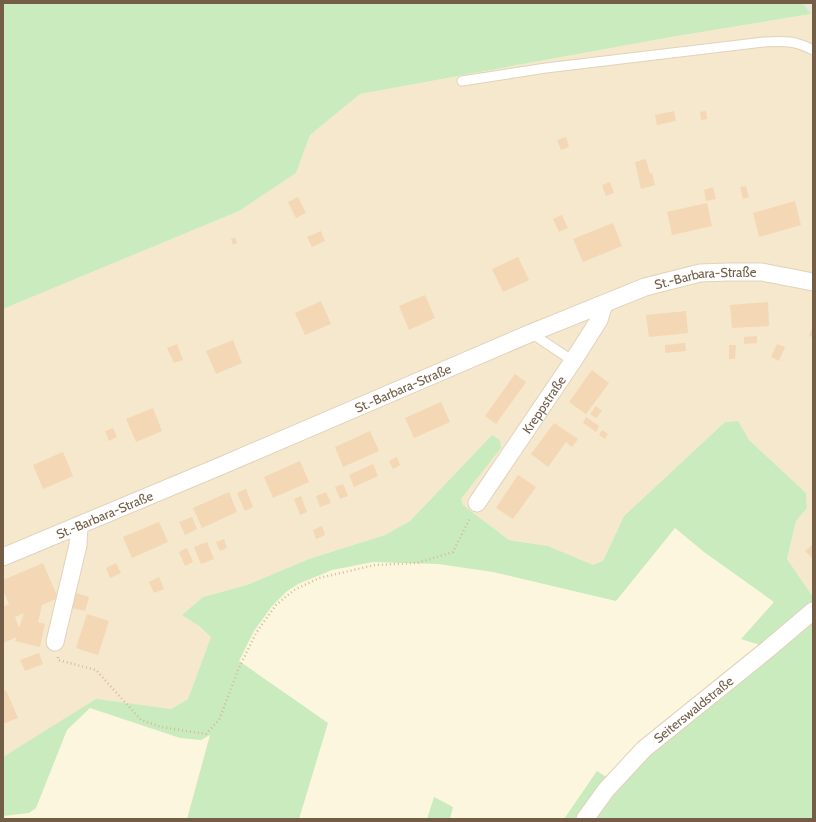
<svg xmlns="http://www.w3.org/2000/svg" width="816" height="822" viewBox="0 0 816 822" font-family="Cabin,sans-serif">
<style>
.residential{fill:#f5e8cd}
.industrial{fill:#ebe5db}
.green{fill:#c9ebbd}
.building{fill:#f4d7b5;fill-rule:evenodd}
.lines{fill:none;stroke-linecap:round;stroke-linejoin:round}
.lane-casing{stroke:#e1d2bb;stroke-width:11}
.street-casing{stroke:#e1d2bb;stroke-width:19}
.path{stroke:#d8ba99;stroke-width:2.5;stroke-dasharray:1 3;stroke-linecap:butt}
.lane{stroke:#fff;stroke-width:9}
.street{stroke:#fff;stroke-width:17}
.labels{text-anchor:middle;stroke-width:4;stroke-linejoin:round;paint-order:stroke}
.street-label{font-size:13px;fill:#745d46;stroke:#fff9e6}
</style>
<rect width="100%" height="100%" fill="#fdf6df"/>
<path class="residential" d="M811,14L813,16V597L787,559L796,521L807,508L806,493L749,440L737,421L725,422L624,516L603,561L593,566L548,546L509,540L463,505L461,499L501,448L492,435L410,521L385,535L309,559L247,585L203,597L182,615L199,626L211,637L188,699L171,709L96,700L3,757V309L239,211L296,173L310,135L360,94L671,37Z"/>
<path class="industrial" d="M803,3H813V16L811,14Z"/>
<path class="green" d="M3,3H803L811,14L671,37L360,94L310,135L296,173L239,211L3,309Z
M738,421L749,440L806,493L807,508L796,521L787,559L813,597V819H564L597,771L619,785L763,646L741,639L774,602L704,552L675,528L616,601L493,572L438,564L373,562L332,570L298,584L286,592L272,606L254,631L239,661L328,723L299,819H187L210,735L201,740L180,738L90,708L67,730L36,808L29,813L3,816V757L96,699L171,709L188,699L211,637L199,626L182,615L203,597L247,585L309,559L385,535L410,521L492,435L500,440L501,448L461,499L463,505L509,540L548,546L593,565L603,561L624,516L725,422Z
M434,797L453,807L450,819H427Z"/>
<path class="building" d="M674,111L676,121L657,125L655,115Z
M706,111L707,119L701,120L700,112Z
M566,137L569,147L561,150L557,140Z
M646,159L650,174L652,173L655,185L641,189L635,162Z
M610,182L614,193L606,196L602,185Z
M746,186L749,197L743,199L740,187Z
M713,187L716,199L706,201L704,190Z
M298,197L306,213L296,218L288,202Z
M795,201L801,225L759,237L753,213Z
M707,203L712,226L672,235L667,212Z
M562,215L568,228L559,232L553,219Z
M613,223L622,246L583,262L573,239Z
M321,231L325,241L312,247L307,237Z
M235,237L237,243L233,245L231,239Z
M518,257L529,280L503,292L492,269Z
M425,295L435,318L409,330L399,306Z
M321,301L331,324L305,335L295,313Z
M768,302L769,326L732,328L730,305Z
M686,311L688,333L649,337L646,315Z
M813,326V337L809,336Z
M757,336V343L744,344V337Z
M233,340L242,363L216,374L206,351Z
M685,343L686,351L665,353V345Z
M177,344L183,360L174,363L167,348Z
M777,344L785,347L779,361L771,357Z
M729,345H736L735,359H729Z
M592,370L609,383L586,414L569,402Z
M515,374L526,382L496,424L485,416Z
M441,402L450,422L414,438L405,418Z
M596,406L602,411L596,418L590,414Z
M153,408L162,431L136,442L126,419Z
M586,417L599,426L596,432L583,423Z
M554,423L578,439L572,447L566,442L548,467L531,454Z
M113,428L117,437L109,441L105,431Z
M602,430L608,434L605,439L599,435Z
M370,431L379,451L343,467L335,447Z
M63,452L73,476L43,489L33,465Z
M397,457L400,465L393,469L389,461Z
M300,461L309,482L273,498L264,477Z
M373,464L378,476L354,487L349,475Z
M518,475L536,487L513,519L496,508Z
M343,484L348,496L340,499L335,487Z
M246,489L253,507L245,511L237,493Z
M229,492L237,512L202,528L193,508Z
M326,492L331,503L320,507L316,496Z
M301,496L307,512L300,515L294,499Z
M192,517L197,529L185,535L179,522Z
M159,522L168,542L132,558L123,537Z
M322,526L325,535L316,539L313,530Z
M224,539L227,548L220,551L216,542Z
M207,542L214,559L201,564L194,547Z
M813,544V559L805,551Z
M187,548L193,562L185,566L179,552Z
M43,563L58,598L42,605L38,622L45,624L40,647L15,641L17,637L3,643V607L9,604L3,590V580ZM24,613L19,628L15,617Z
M116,563L121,573L110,578L106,568Z
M159,577L164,589L154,593L149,582Z
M76,593L89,597L85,611L72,608Z
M87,614L109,621L98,655L76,648Z
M39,653L43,664L25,671L20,660Z
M6,690L18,718L3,724V692Z"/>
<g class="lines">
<defs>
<path id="lane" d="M462,81L546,68L764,42C784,41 794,40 813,50
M531,333L573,361"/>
<g id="street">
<path id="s1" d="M477,503L573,361L599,320L604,304"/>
<path id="s2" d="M3,557L223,465L531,333L645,287L700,273L728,272H762L813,282"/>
<path d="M55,642L78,545L79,526"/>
<path id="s3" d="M585,819L606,790L644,749L768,649L813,611"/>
</g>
</defs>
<use href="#lane" class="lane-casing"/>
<use href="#street" class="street-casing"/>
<path class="path" d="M58,657V660L96,670L141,720L161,727L206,734L219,720L238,670L256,633L276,605L294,590L319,578L375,565L417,563L453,552L470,518"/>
<use href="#lane" class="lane"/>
<use href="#street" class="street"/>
</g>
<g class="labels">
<g class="street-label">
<text dy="5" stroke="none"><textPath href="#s2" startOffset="758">St.-Barbara-Straße</textPath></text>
<text dy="5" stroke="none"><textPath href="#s2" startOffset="434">St.-Barbara-Straße</textPath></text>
<text dy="5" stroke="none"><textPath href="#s1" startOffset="119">Kreppstraße</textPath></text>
<text dy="5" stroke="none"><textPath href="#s2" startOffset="110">St.-Barbara-Straße</textPath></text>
<text dy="5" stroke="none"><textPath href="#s3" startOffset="155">Seiterswaldstraße</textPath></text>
</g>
</g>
<rect width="816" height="822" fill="none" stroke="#745d46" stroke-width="8"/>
</svg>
